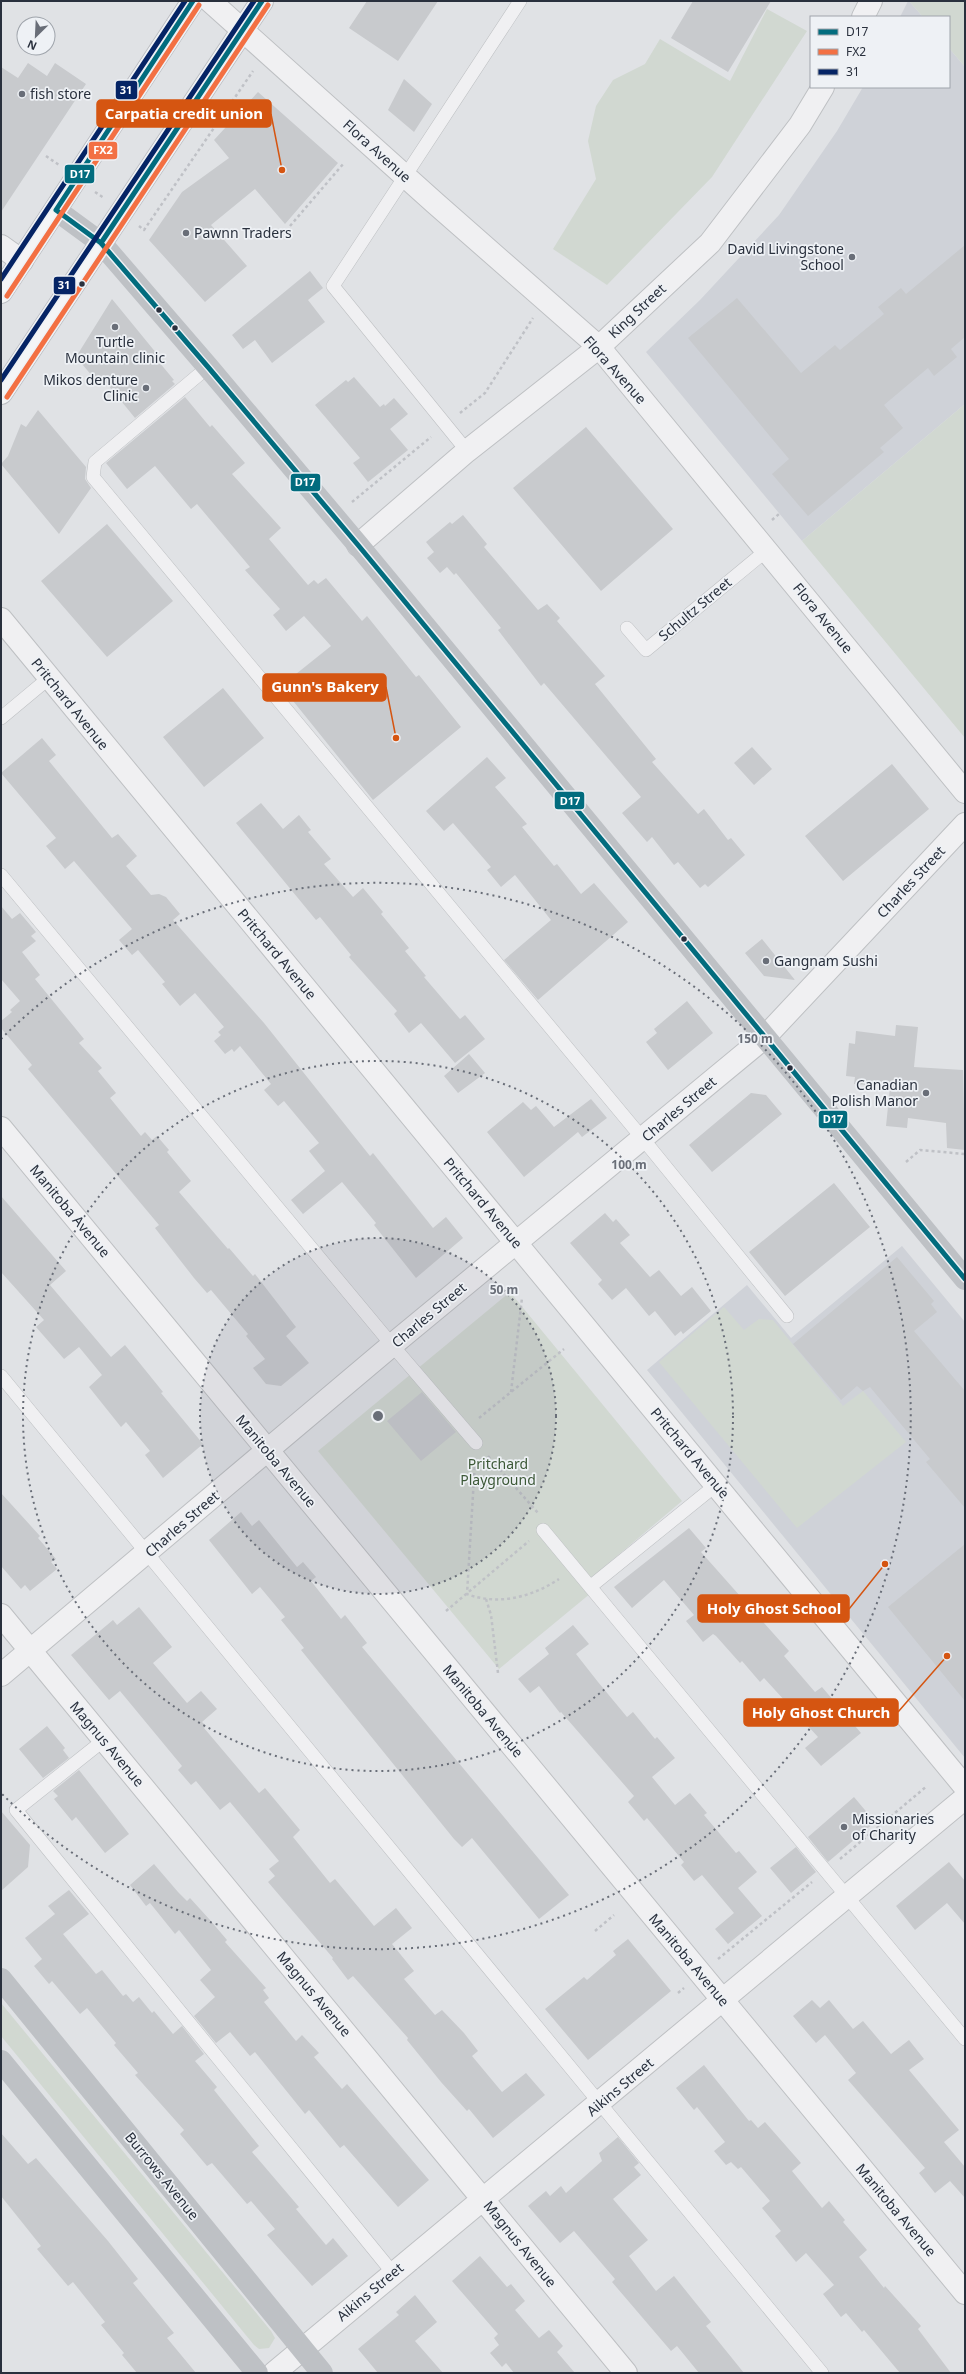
<svg xmlns="http://www.w3.org/2000/svg" width="966" height="2374" viewBox="0 0 966 2374" font-family="'Noto Sans',sans-serif">
<style>
.built{fill:#cfd2d8}
.green{fill:#d1d8d1}
.building{fill:#c8cacd}
.lines{fill:none;stroke-linecap:round;stroke-linejoin:round}
.lane-casing{stroke:#bec0c3;stroke-width:14}
.street-casing{stroke:#bec0c3;stroke-width:24}
.primary-casing{stroke:#bdbfc3;stroke-width:24}
.path{stroke:#bfc1c6;stroke-width:2.5;stroke-dasharray:3 3;stroke-linecap:butt}
.lane{stroke:#f0f0f2;stroke-width:13}
.street{stroke:#f0f0f2;stroke-width:22}
.secondary{stroke:#bec1c5;stroke-width:22}
.primary{stroke:#f4f5f6;stroke-width:22}
.bus-1-casing{stroke:#eef1f5;stroke-width:8}
.bus-2-casing{stroke:#eef1f5;stroke-width:8}
.bus-3-casing{stroke:#eef1f5;stroke-width:8}
.bus-1{stroke:#026c7e;stroke-width:5}
.bus-2{stroke:#f37043;stroke-width:5}
.bus-3{stroke:#052465;stroke-width:5}
.ring{fill:none;stroke:#696e78;stroke-width:2;stroke-dasharray:2 4}
.poi-dot{fill:#696e78;stroke:#eef1f5;stroke-width:1.5}
.bus-dot{fill:#29303d;stroke:#eef1f5;stroke-width:1.5}
.labels{text-anchor:middle;stroke-width:3.5;stroke-linejoin:round;paint-order:stroke}
.poi-label{font-size:14px;fill:#29303d;stroke:#eef1f5;text-anchor:start}
.street-label{font-size:14px;fill:#29303d;stroke:#eef1f5}
.park-label{font-size:14px;fill:#3c5837;stroke:#eef1f5}
.centre{fill:#696e78;stroke:#eef1f5;stroke-width:2}
.ring-label{font-size:12px;text-anchor:middle;font-weight:bold;fill:#696e78;stroke:#eef1f5;stroke-width:3.5;stroke-linejoin:round;paint-order:stroke}
.leader{fill:none;stroke:#d55511;stroke-width:1.5}
.callout-dot{fill:#d55511;stroke:#eef1f5;stroke-width:1.5}
.callout{fill:#d55511;stroke:#d55511;stroke-width:1.5}
.callout-label{font-size:15px;text-anchor:middle;font-weight:bold;fill:#fff}
.line-badge{stroke:#eef1f5;stroke-width:1.5}
.badge-label{font-size:11px;text-anchor:middle;font-weight:bold;fill:#fff}
</style>
<rect width="100%" height="100%" fill="#e0e2e5"/>
<path class="built" d="M908,1H909L923,17H900Z
M949,48L965,67V404L802,541L646,352L700,300L779,215L837,131L863,87H949Z
M902,1246L965,1322V1758L647,1370L747,1285L791,1338Z"/>
<path class="green" d="M909,1H965V67L949,48V17H923Z
M767,9L807,31L712,177L607,285L553,249L596,179L588,141L596,106L613,80L645,64L660,39L730,81Z
M965,404V738L802,541Z
M510,1292L682,1501L584,1584L591,1593L499,1669L318,1451Z
M724,1307L744,1330L759,1319L773,1320L843,1406L863,1391L906,1442L797,1528L659,1362Z
M1,2003L271,2331L275,2338L269,2348L259,2349L254,2345L1,2036Z"/>
<path class="building" d="M367,1H438L398,61L349,28Z
M693,1H771L728,72L671,38Z
M28,63L47,76L55,63L86,84L1,212V67L18,78Z
M404,79L432,104L414,132L388,110Z
M258,92L338,163L285,224L255,189L211,225L247,266L205,302L149,240L182,192L229,158L214,140Z
M965,245V337L951,349L957,357L934,376L928,368L884,405L903,428L880,448L884,452L808,516L772,474L789,459L688,338L737,298L801,373L835,345L840,350L884,314L878,307L901,288L906,294Z
M310,271L323,288L308,300L325,322L272,363L255,340L243,349L232,335Z
M112,299L157,354L154,356L174,380L172,381L175,384L135,418L104,380L99,384L76,357Z
M354,377L380,407L384,404L385,406L394,398L408,414L390,429L408,450L368,482L353,463L360,458L315,405L346,380L348,382Z
M185,397L210,427L212,425L245,463L232,474L281,528L269,539L308,585L314,580L318,584L326,578L362,621L367,616L416,677L419,675L461,727L373,800L281,686L331,646L304,616L286,631L273,615L280,609L245,570L250,567L197,504L191,509L155,466L127,489L106,463Z
M38,410L86,467L85,479L91,488L59,534L1,464L8,456L21,424L26,427Z
M586,427L673,529L601,591L513,488Z
M463,515L487,544L484,547L538,610L547,604L560,618L557,621L605,676L595,684L656,759L652,762L698,814L704,809L728,840L731,838L745,855L708,887L705,884L700,888L678,862L674,865L652,837L647,842L622,813L641,797L544,683L541,686L498,630L501,628L456,573L454,575L447,567L440,573L427,558L434,552L426,542L450,522L452,524Z
M107,524L173,601L107,657L41,581Z
M223,688L264,738L204,787L163,737Z
M42,738L56,755L49,761L112,838L118,834L137,856L126,866L151,895L159,894L166,897L180,914L173,920L264,1023L370,1156L373,1153L433,1228L446,1217L463,1238L416,1278L374,1225L376,1223L342,1182L303,1214L291,1200L325,1171L309,1151L319,1143L284,1101L278,1106L264,1090L271,1084L240,1046L234,1052L232,1049L225,1054L214,1041L221,1035L218,1032L224,1027L195,993L180,1006L162,984L165,982L138,950L132,955L119,940L132,929L74,861L65,869L46,846L56,838L1,773Z
M752,747L772,769L754,785L734,763Z
M487,757L506,778L495,787L527,824L522,827L554,866L557,864L581,894L594,883L628,922L538,1000L504,960L551,920L515,875L501,887L487,870L491,867L453,823L444,831L426,811Z
M892,764L929,809L843,881L805,836Z
M261,803L283,829L299,815L311,830L308,832L331,859L324,864L353,897L363,888L383,912L381,914L409,948L405,951L426,976L424,977L460,1019L465,1015L485,1039L455,1063L421,1023L409,1033L394,1014L397,1011L349,957L351,955L320,917L316,920L236,823Z
M1,906L12,919L20,913L36,932L31,936L36,941L22,952L40,975L35,979L84,1039L79,1043L102,1068L98,1071L116,1093L110,1098L141,1136L145,1132L152,1140L157,1136L169,1150L167,1152L191,1181L179,1192L228,1249L229,1248L253,1276L255,1274L296,1327L286,1336L309,1363L281,1386L266,1384L253,1368L265,1359L246,1336L248,1334L211,1290L207,1293L194,1278L155,1228L159,1225L28,1069L32,1065L1,1028V1021L12,1012L10,1010L20,1001L1,979Z
M762,939L795,980L764,976L745,953Z
M687,1001L713,1033L668,1070L646,1042L657,1033L654,1029Z
M896,1025L918,1027L914,1067L963,1070L965,1150L947,1148L946,1123L908,1118L907,1128L886,1126L890,1087L854,1084L855,1077L846,1076L849,1043L855,1044L856,1031L895,1036Z
M469,1054L485,1073L458,1093L444,1076Z
M751,1093L766,1095L782,1114L712,1172L689,1145Z
M591,1099L607,1118L582,1137L578,1132L524,1177L487,1132L523,1102L531,1110L536,1106L554,1127Z
M834,1183L870,1227L785,1296L749,1252Z
M1,1196L66,1271L50,1285L111,1357L125,1345L163,1392L161,1393L203,1444L163,1478L145,1455L150,1451L126,1422L121,1427L89,1387L102,1375L79,1347L64,1359L36,1327L44,1320L1,1272Z
M605,1213L613,1222L616,1219L630,1235L620,1243L650,1277L659,1270L681,1296L692,1287L711,1311L683,1334L681,1331L675,1336L655,1311L649,1316L626,1288L612,1300L598,1284L602,1280L570,1243Z
M897,1257L934,1301L931,1304L937,1312L914,1331L965,1391V1508L926,1462L930,1459L870,1387L863,1391L857,1386L841,1400L793,1344Z
M422,1392L456,1432L421,1461L387,1421Z
M1,1493L40,1536L38,1538L56,1559L51,1562L57,1569L30,1591L25,1585L21,1589L1,1566Z
M241,1512L252,1526L259,1520L297,1567L303,1562L316,1577L311,1581L341,1619L345,1615L367,1643L362,1647L569,1895L539,1919L472,1838L462,1847L454,1839L301,1650L304,1648L281,1620L285,1617L260,1587L252,1594L209,1540Z
M689,1528L706,1548L701,1552L789,1651L784,1656L815,1692L822,1687L861,1733L821,1766L805,1748L818,1737L764,1678L760,1682L742,1661L740,1663L716,1636L713,1634L703,1642L686,1621L694,1615L664,1580L632,1608L614,1587Z
M965,1544V1701L888,1607Z
M139,1607L172,1647L153,1663L187,1703L201,1691L217,1709L202,1722L206,1726L204,1728L259,1793L265,1788L300,1830L293,1837L330,1883L335,1879L374,1926L396,1908L412,1928L392,1944L414,1971L404,1979L435,2015L442,2010L464,2033L478,2051L472,2056L502,2092L526,2073L545,2095L493,2138L469,2109L467,2111L441,2082L407,2040L408,2038L353,1976L348,1980L332,1959L333,1958L268,1882L275,1876L269,1869L279,1861L230,1802L220,1810L196,1781L191,1785L178,1770L182,1766L120,1691L109,1700L71,1655L113,1620L117,1625Z
M573,1625L589,1644L576,1654L598,1682L627,1717L633,1712L655,1739L657,1737L675,1758L652,1777L675,1805L690,1793L707,1813L704,1815L736,1853L739,1851L757,1872L738,1888L762,1916L728,1944L715,1929L734,1913L702,1875L694,1881L681,1865L684,1862L647,1818L644,1821L628,1802L634,1796L561,1712L560,1713L539,1686L530,1693L518,1679L549,1654L545,1648Z
M47,1726L65,1748L63,1750L69,1758L43,1778L19,1749Z
M79,1770L129,1834L105,1853L76,1817L72,1821L54,1799L58,1796L53,1791Z
M854,1797L875,1822L828,1862L808,1837Z
M1,1811L30,1845L28,1867L1,1891Z
M796,1847L816,1872L791,1893L770,1868Z
M949,1862L965,1881V1924L947,1903L915,1930L896,1906Z
M154,1864L178,1892L187,1901L190,1898L210,1920L227,1940L225,1942L266,1988L263,1990L269,1998L264,2002L296,2041L302,2035L319,2053L314,2057L342,2089L347,2084L429,2180L398,2207L344,2145L340,2148L309,2110L305,2114L255,2052L250,2056L230,2032L216,2043L194,2016L215,1997L200,1980L211,1970L179,1930L175,1934L150,1903L146,1906L130,1885Z
M69,1890L89,1914L63,1934L96,1974L102,1970L123,1996L126,1994L133,2002L139,1997L152,2013L154,2011L173,2034L182,2026L204,2054L195,2061L217,2087L214,2090L259,2146L252,2152L299,2207L296,2209L326,2245L333,2238L348,2256L312,2286L267,2235L275,2229L251,2201L247,2204L212,2163L207,2166L180,2134L184,2130L135,2075L138,2073L114,2045L116,2043L87,2008L80,2014L52,1981L49,1984L34,1966L42,1959L25,1938L55,1914L48,1906Z
M628,1939L671,1991L588,2060L545,2009L584,1977L587,1980L616,1955L613,1951Z
M812,2000L820,2008L829,2000L853,2029L863,2021L891,2054L909,2040L924,2059L909,2070L959,2130L944,2142L965,2167V2198L950,2181L935,2193L919,2173L925,2168L848,2080L856,2073L825,2035L816,2043L793,2016Z
M704,2065L749,2121L751,2120L758,2128L765,2122L801,2163L792,2171L822,2208L829,2201L845,2220L843,2222L867,2250L859,2257L884,2288L885,2286L921,2326L918,2329L951,2373H900L864,2330L862,2332L846,2313L841,2317L823,2294L834,2285L806,2253L796,2262L775,2236L781,2231L762,2208L770,2201L741,2167L738,2169L731,2162L726,2165L714,2151L725,2142L697,2107L694,2110L676,2088Z
M1,2133L28,2164L36,2158L108,2241L138,2279L133,2283L174,2333L167,2338L196,2373H137L122,2355L124,2353L101,2325L105,2322L73,2282L68,2286L37,2249L41,2246L1,2196Z
M618,2137L639,2163L634,2167L641,2175L613,2199L648,2240L629,2256L656,2291L674,2276L711,2322L706,2326L744,2373H699L677,2346L671,2351L612,2282L615,2279L574,2231L560,2243L528,2206L546,2191L550,2196L561,2186L566,2193L602,2161L599,2153Z
M480,2256L507,2287L511,2284L525,2301L515,2310L539,2338L549,2330L563,2346L557,2352L575,2373H514L506,2363L502,2367L490,2353L499,2345L494,2338L498,2334L452,2281Z
M415,2295L437,2322L415,2341L443,2373H378L358,2349L399,2315L396,2312Z"/>
<g class="lines">
<defs>
<path id="lane" d="M208,367L95,462L93,477L643,1139L787,1316
M467,451L333,286L520,1
M627,628L646,650L767,550
M1,718L49,678
M1,875L392,1345L476,1443
M1,1376L822,2373
M543,1530L965,2039
M590,1587L716,1485
M104,1740L16,1810L393,2273"/>
<path id="street" d="M210,1L435,203L599,347L965,792
M863,17L871,1
M1,246L22,261
M358,545L467,451L599,347L710,243L800,125L823,87
M1,619L965,1787
M1,1128L965,2293
M1,1615L626,2373
M1,1675L392,1345L765,1037L965,824
M274,2373L965,1798"/>
<path id="primary" d="M1,292L193,1
M1,393L262,1"/>
</defs>
<use href="#lane" class="lane-casing"/>
<use href="#street" class="street-casing"/>
<use href="#primary" class="primary-casing"/>
<path class="path" d="M46,156L59,165
M95,192L104,198
M139,226L144,230L253,71
M290,226L344,163
M460,413L485,393L533,318
M352,502L431,437
M772,520L779,514
M906,1162L920,1150L965,1154
M511,1392L522,1298
M479,1418L564,1349
M488,1456L538,1513
M475,1461L467,1594C498,1606 532,1597 559,1579
M486,1599L491,1615L498,1673
M446,1611L529,1541
M840,1859L927,1786
M595,1931L614,1915
M718,1959L812,1882
M678,1993L684,1988"/>
<use href="#lane" class="lane"/>
<use href="#street" class="street"/>
<path class="secondary" d="M56,210L101,243L208,367L358,545L965,1279
M1,1979L322,2373
M1,2061L257,2373"/>
<use href="#primary" class="primary"/>
<defs>
<path id="bus-1" d="M193,1L56,210L101,243L208,367L358,545L965,1279
M101,243L262,1"/>
<path id="bus-2" d="M7,296L199,5
M7,397L268,5"/>
<path id="bus-3" d="M1,279L185,1
M1,380L254,1"/>
</defs>
<use href="#bus-1" class="bus-1-casing"/>
<use href="#bus-2" class="bus-2-casing"/>
<use href="#bus-3" class="bus-3-casing"/>
<use href="#bus-1" class="bus-1"/>
<use href="#bus-2" class="bus-2"/>
<use href="#bus-3" class="bus-3"/>
</g>
<circle cx="378" cy="1416" r="178" fill="#696e78" fill-opacity=".12"/>
<g class="ring">
<circle cx="378" cy="1416" r="178"/>
<circle cx="378" cy="1416" r="355"/>
<path d="M1 1039A533 533 0 1 1 1 1793"/>
</g>
<g class="poi-dot">
<circle cx="22" cy="94" r="4"/>
<circle cx="186" cy="233" r="4"/>
<circle cx="852" cy="257" r="4"/>
<circle cx="115" cy="327" r="4"/>
<circle cx="146" cy="388" r="4"/>
<circle cx="766" cy="961" r="4"/>
<circle cx="926" cy="1093" r="4"/>
<circle cx="844" cy="1827" r="4"/>
</g>
<g class="bus-dot">
<circle cx="82" cy="284" r="3.5"/>
<circle cx="159" cy="310" r="3.5"/>
<circle cx="175" cy="328" r="3.5"/>
<circle cx="684" cy="939" r="3.5"/>
<circle cx="790" cy="1068" r="3.5"/>
</g>
<g class="labels">
<g class="poi-label">
<text x="30" y="99">fish store</text>
<text x="194" y="238">Pawnn Traders</text>
<text x="844" y="254" text-anchor="end">David Livingstone<tspan x="844" dy="16">School</tspan></text>
<text x="115" y="347" text-anchor="middle">Turtle<tspan x="115" dy="16">Mountain clinic</tspan></text>
<text x="138" y="385" text-anchor="end">Mikos denture<tspan x="138" dy="16">Clinic</tspan></text>
<text x="774" y="966">Gangnam Sushi</text>
<text x="918" y="1090" text-anchor="end">Canadian<tspan x="918" dy="16">Polish Manor</tspan></text>
<text x="852" y="1824">Missionaries<tspan x="852" dy="16">of Charity</tspan></text>
</g>
<g class="street-label">
<text transform="translate(377 151) rotate(42)" y="5">Flora Avenue</text>
<text transform="translate(637 311) rotate(-43)" y="5">King Street</text>
<text transform="translate(615 370) rotate(48)" y="5">Flora Avenue</text>
<text transform="translate(695 609) rotate(-40)" y="5">Schultz Street</text>
<text transform="translate(823 618) rotate(51)" y="5">Flora Avenue</text>
<text transform="translate(70 704) rotate(51)" y="5">Pritchard Avenue</text>
<text transform="translate(911 882) rotate(-47)" y="5">Charles Street</text>
<text transform="translate(277 954) rotate(50)" y="5">Pritchard Avenue</text>
<text transform="translate(679 1109) rotate(-40)" y="5">Charles Street</text>
<text transform="translate(483 1203) rotate(50)" y="5">Pritchard Avenue</text>
<text transform="translate(70 1211) rotate(50)" y="5">Manitoba Avenue</text>
<text transform="translate(429 1315) rotate(-40)" y="5">Charles Street</text>
<text transform="translate(690 1453) rotate(50)" y="5">Pritchard Avenue</text>
<text transform="translate(276 1461) rotate(50)" y="5">Manitoba Avenue</text>
<text transform="translate(182 1524) rotate(-41)" y="5">Charles Street</text>
<text transform="translate(483 1711) rotate(50)" y="5">Manitoba Avenue</text>
<text transform="translate(107 1744) rotate(50)" y="5">Magnus Avenue</text>
<text transform="translate(689 1960) rotate(50)" y="5">Manitoba Avenue</text>
<text transform="translate(314 1994) rotate(50)" y="5">Magnus Avenue</text>
<text transform="translate(620 2087) rotate(-40)" y="5">Aikins Street</text>
<text transform="translate(162 2176) rotate(51)" y="5">Burrows Avenue</text>
<text transform="translate(896 2210) rotate(50)" y="5">Manitoba Avenue</text>
<text transform="translate(520 2244) rotate(51)" y="5">Magnus Avenue</text>
<text transform="translate(370 2292) rotate(-40)" y="5">Aikins Street</text>
</g>
<g class="park-label">
<text x="498" y="1469">Pritchard<tspan x="498" dy="16">Playground</tspan></text>
</g>
</g>
<circle cx="378" cy="1416" r="6" class="centre"/>
<g class="ring-label">
<text x="755" y="1043">150 m</text>
<text x="629" y="1169">100 m</text>
<text x="504" y="1294">50 m</text>
</g>
<path class="leader" d="M282 170L271 114M396 738L386 687M885 1564L849 1609M947 1656L898 1712"/>
<g class="callout-dot">
<circle cx="282" cy="170" r="4"/>
<circle cx="396" cy="738" r="4"/>
<circle cx="885" cy="1564" r="4"/>
<circle cx="947" cy="1656" r="4"/>
</g>
<g class="callout">
<rect x="97" y="100" width="174" height="27" rx="4"/>
<rect x="263" y="674" width="123" height="27" rx="4"/>
<rect x="698" y="1595" width="151" height="27" rx="4"/>
<rect x="744" y="1699" width="154" height="27" rx="4"/>
</g>
<g class="callout-label">
<text x="184" y="119">Carpatia credit union</text>
<text x="325" y="692">Gunn's Bakery</text>
<text x="774" y="1614">Holy Ghost School</text>
<text x="821" y="1718">Holy Ghost Church</text>
</g>
<g class="line-badge">
<rect x="115" y="80" width="23" height="20" rx="4" fill="#052465"/>
<rect x="88" y="141" width="30" height="19" rx="4" fill="#f37043"/>
<rect x="64" y="164" width="31" height="20" rx="4" fill="#026c7e"/>
<rect x="53" y="276" width="23" height="19" rx="4" fill="#052465"/>
<rect x="290" y="473" width="31" height="19" rx="4" fill="#026c7e"/>
<rect x="554" y="791" width="31" height="19" rx="4" fill="#026c7e"/>
<rect x="818" y="1110" width="30" height="19" rx="4" fill="#026c7e"/>
</g>
<g class="badge-label">
<text x="126" y="94">31</text>
<text x="103" y="154">FX2</text>
<text x="80" y="178">D17</text>
<text x="64" y="289">31</text>
<text x="305" y="486">D17</text>
<text x="570" y="805">D17</text>
<text x="833" y="1123">D17</text>
</g>
<rect width="966" height="2374" fill="none" stroke="#29303d" stroke-width="4"/>
<rect x="810" y="16" width="140" height="72" fill="#eef1f5" stroke="#9fa4ab"/>
<rect x="818" y="29" width="20" height="6" fill="#026c7e" stroke="#9fa4ab"/>
<text x="846" y="36" font-size="12" fill="#29303d">D17</text>
<rect x="818" y="49" width="20" height="6" fill="#f37043" stroke="#9fa4ab"/>
<text x="846" y="56" font-size="12" fill="#29303d">FX2</text>
<rect x="818" y="69" width="20" height="6" fill="#052465" stroke="#9fa4ab"/>
<text x="846" y="76" font-size="12" fill="#29303d">31</text>
<g transform="translate(36 36) rotate(204)"><circle r="19" fill="#eef1f5" stroke="#9fa4ab"/>
<path d="M0-3L7 15L0 10L-7 15Z" fill="#696e78"/>
<text y="-6" font-size="11" font-weight="bold" text-anchor="middle" fill="#29303d">N</text>
</g>
</svg>
